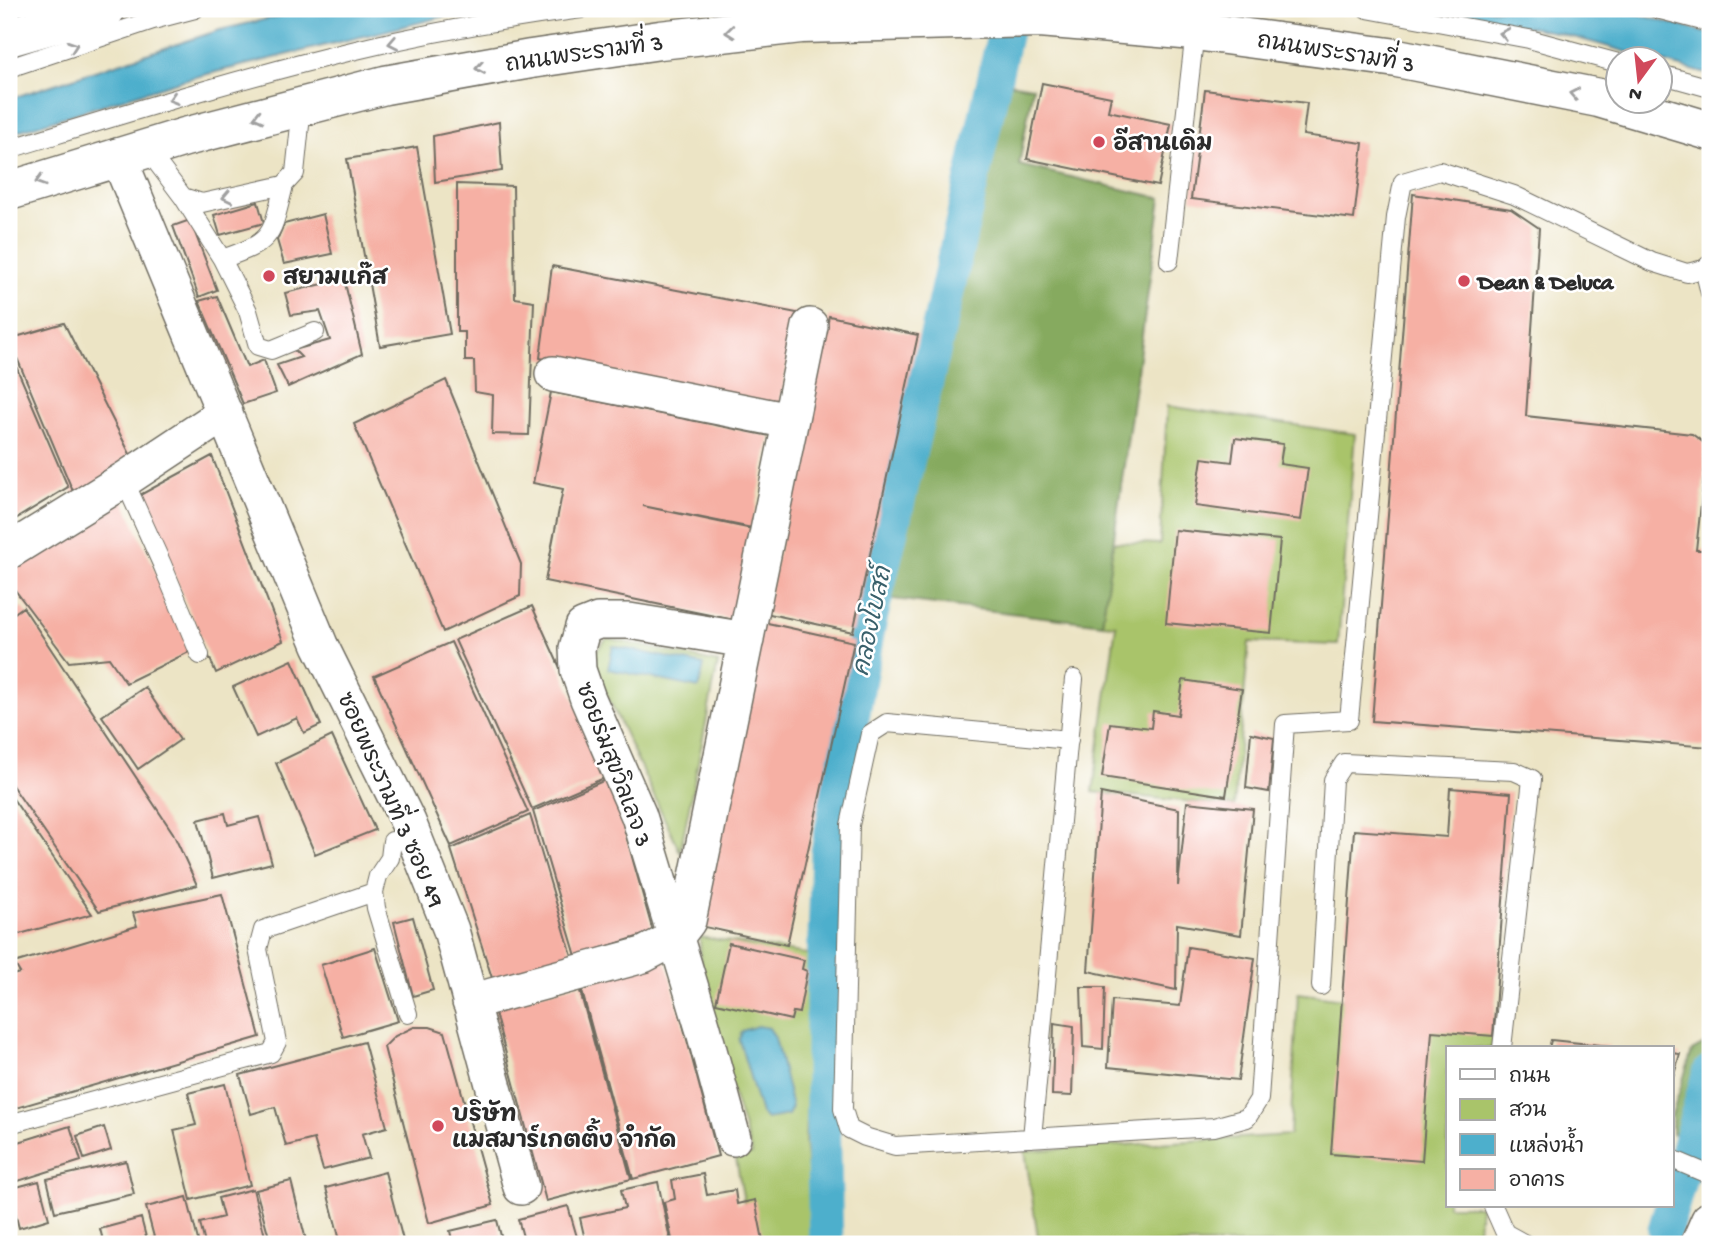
<svg xmlns="http://www.w3.org/2000/svg" width="1719" height="1253" viewBox="0 0 1719 1253" font-family="'Gochi Hand','Playpen Sans Thai',sans-serif">
<style>
.green{fill:#a9c46a;stroke:#6a784a;stroke-width:2}
.forest{fill:#86aa5e;stroke:#586a44;stroke-width:2}
.water{fill:#4dafcc;stroke:#3c6d7c;stroke-width:2}
.lines{fill:none;stroke-linecap:round;stroke-linejoin:round}
.canal{stroke:#4dafcc;stroke-width:35}
.building{fill:#f6b0a4}
.lane-casing{stroke:#6f6c61;stroke-width:20}
.street-casing{stroke:#6f6c61;stroke-width:38}
.secondary-casing{stroke:#6f6c61;stroke-width:41}
.primary-casing{stroke:#6f6c61;stroke-width:41}
.lane{stroke:#fff;stroke-width:18}
.street{stroke:#fff;stroke-width:35}
.secondary{stroke:#fff;stroke-width:38}
.primary{stroke:#fff;stroke-width:38}
.oneway{stroke:#a0a0a0}
.poi-dot{fill:#d1495b;stroke:#fff;stroke-width:2.5}
.labels{text-anchor:middle;stroke-width:5;stroke-linejoin:round;paint-order:stroke}
.street-label{font-size:23px;fill:#2b2b2b;stroke:#fff}
.poi-label{font-size:23px;font-weight:bold;fill:#2b2b2b;stroke:#fff;text-anchor:start}
.water-label{font-size:24px;font-style:italic;fill:#39606b;stroke:#fff}
</style>
<rect width="100%" height="100%" fill="#fff"/>
<filter id="ink" filterUnits="userSpaceOnUse"><feTurbulence type="fractalNoise" baseFrequency=".0143" numOctaves="2"/><feDisplacementMap in="SourceGraphic" scale="14" xChannelSelector="R" yChannelSelector="G"/><feConvolveMatrix kernelMatrix="1 2 1 2 8 2 1 2 1" color-interpolation-filters="sRGB"/></filter>
<filter id="wash" filterUnits="userSpaceOnUse"><feTurbulence type="fractalNoise" baseFrequency=".00686" numOctaves="4" result="noise"/><feDisplacementMap in="SourceGraphic" scale="28" xChannelSelector="R" yChannelSelector="G"/><feGaussianBlur stdDeviation="1.57" result="paint"/><feColorMatrix in="noise" values="0 0 0 0 0 0 0 0 0 0 0 0 0 0 0 0 0 1.4 0 .05"/><feComposite in="paint" operator="in"/></filter>
<g filter="url(#wash)">
<rect width="100%" height="100%" fill="#ece4c5"/>
<path class="green" d="M1167,406L1355,434L1338,645L1249,642L1234,806L1093,792L1116,625L1102,624L1113,542L1160,544Z
M607,638L718,663L680,852L600,680L594,653Z
M700,937L813,955L805,1142L815,1232L797,1244H752L736,1159L752,1154L701,992Z
M1298,993L1495,1019L1492,1048H1448V1206H1480L1477,1244H1039L1025,1151L1290,1135Z"/>
<path class="forest" d="M1009,83L1033,87L1019,165L1161,198L1102,624L884,598Z
M1710,1041L1709,1140L1672,1134V1115L1692,1051Z"/>
<path class="water" d="M310,9H475L183,80L9,134V99L220,30Z
M1439,9H1618L1710,34V75L1559,33Z
M613,646L704,665L699,688L608,669Z
M757,1026L769,1028L775,1038L792,1107L788,1115L766,1119L761,1114L739,1040L742,1031Z"/>
<g class="lines">
<path class="canal" d="M1665,1230L1710,1072
M826,1244L823,1115V998L828,853L868,628L941,318L1010,9"/>
</g>
<g id="blocks">
<path class="building" d="M1042,83L1111,97L1108,111L1171,124L1158,186L1027,159Z
M1205,90L1307,103L1303,135L1363,143L1354,219L1191,199Z
M499,122L502,171L435,182L433,136Z
M417,147L450,334L380,346L347,159Z
M457,184L513,186L515,298L534,301L529,435L492,434L493,395L475,392L474,361H465V332H457Z
M1413,194L1511,209L1539,228L1526,416L1692,434L1704,443L1705,467L1696,550H1710V747L1372,721Z
M258,202L264,223L220,235L214,215Z
M323,214L332,254L284,264L277,240L284,224Z
M190,220L217,290L199,297L173,226Z
M552,266L797,313L780,404L540,358Z
M344,279L362,354L288,387L277,365L301,357L294,350L330,340L320,311L291,315L285,293Z
M217,296L247,367L264,360L276,393L243,404L199,301Z
M829,316L918,335L853,632L765,613Z
M64,323L134,462L77,501L9,339Z
M9,350L68,487L9,523Z
M446,380L521,564L520,596L443,632L354,424Z
M551,392L770,436L752,528L643,506L752,529L734,620L545,581L563,489L533,483Z
M1235,438L1283,444L1280,464L1308,468L1301,520L1195,506L1202,458L1232,462Z
M212,456L283,641L216,673L140,495Z
M120,492L191,651L126,683L109,658L69,662L9,582V560Z
M1175,530L1280,540L1271,633L1166,623Z
M532,606L609,776L532,809L455,640Z
M23,607L173,833L197,885L99,911L9,781V617Z
M763,622L854,642L787,945L696,925Z
M451,642L528,812L451,846L374,676Z
M292,660L321,725L304,733L297,718L256,737L233,687Z
M1183,680L1242,689L1226,796L1102,777L1110,723L1151,728L1153,711L1178,715Z
M145,687L180,740L138,769L102,716Z
M1251,733L1274,738L1269,792L1246,788Z
M332,736L375,830L315,854L276,763Z
M610,778L653,932L576,956L533,811Z
M1450,788L1511,793L1493,1036L1432,1031L1422,1161L1331,1154L1354,830L1447,837Z
M9,793L92,914L9,937Z
M1101,793L1179,809L1178,886L1187,802L1253,809L1241,935L1177,924L1176,990L1088,971Z
M225,813L228,825L259,817L272,863L213,878L198,820Z
M530,815L572,956L493,981L451,849Z
M222,894L260,1037L9,1110V976L20,973L14,963L137,926L133,913Z
M413,917L433,990L413,996L394,922Z
M729,943L804,960L802,969L807,971L799,1013L793,1012L791,1020L716,1003Z
M1188,947L1255,958L1238,1080L1108,1067L1112,1000L1180,1006Z
M375,948L398,1021L343,1037L321,965Z
M666,961L718,1156L633,1179L580,984Z
M578,984L631,1179L546,1201L493,1006Z
M1081,987H1105L1103,1049L1083,1047Z
M1054,1023L1074,1026L1072,1096L1052,1095Z
M414,1027H430L445,1032L493,1205L429,1223L384,1047L395,1036Z
M1551,1040L1609,1046V1048H1549Z
M364,1042L387,1127L362,1134L369,1158L323,1170L314,1139L286,1146L275,1107L251,1114L240,1075Z
M1672,1053L1680,1054L1672,1081Z
M225,1084L250,1185L191,1200L174,1130L196,1125L188,1093Z
M70,1126L81,1161L9,1184V1145Z
M104,1127L111,1150L84,1159L77,1136Z
M126,1161L134,1194L55,1212L47,1179Z
M385,1172L404,1244H341L326,1188Z
M703,1174L707,1195L735,1190L737,1204L755,1200L763,1240L757,1241V1244H712V1242L673,1244L664,1202L675,1199L672,1180Z
M39,1181L49,1219L19,1228L9,1189Z
M291,1181L307,1244H271L256,1190Z
M658,1182L671,1244H586L580,1218L625,1208L621,1190Z
M253,1189L267,1244H205L200,1223L223,1217L218,1198Z
M187,1197L199,1244H148L155,1241L146,1207Z
M568,1206L579,1244H525L518,1219Z
M141,1218L147,1241L135,1244H104L100,1229Z
M497,1220L503,1244H453L450,1231Z"/>
</g>
</g>
<g filter="url(#ink)">
<use href="#blocks" fill-opacity="0" stroke="#6f6c61" stroke-width="2"/>
<g class="lines">
<defs>
<path id="lane" d="M1367,9L1529,39L1618,63
M1657,9L1710,23
M9,68L153,20L195,9
M1660,74L1710,88
M146,148L183,197L202,203L284,185L295,173L302,106
M9,149C124,114 239,78 356,50C430,32 506,19 581,9
M183,197L222,259C274,241 271,237 284,185
M222,259L248,311L258,346L271,350L315,332
M1169,261L1195,31
M1704,269L1710,293
M124,480L162,564L200,655
M1069,740L887,723L870,734L850,825L843,1109L849,1129L865,1137L895,1146L1214,1127L1247,1118L1259,1099L1285,724L1349,720L1396,217L1403,182L1440,171L1514,195L1652,262L1687,273L1704,269L1710,264
M392,841L390,858L378,876L374,892L376,908L408,1014
M1321,986L1333,780L1344,763L1514,771L1532,779L1502,1048
M9,1124L271,1053L277,1042L258,949L263,930L374,892
M1032,1138L1074,679
M1672,1159L1710,1175
M1493,1206L1505,1233L1525,1244"/>
<path id="street" d="M118,156L320,645L408,822L451,930L521,1187
M553,374L790,421
M9,551L124,480L225,413
M470,1002L643,955L675,938L688,921L810,326
M733,1138L703,1028L639,816L588,699L578,670L577,648L583,627L598,621H629L746,640"/>
<path id="secondary" d="M1700,1244L1710,1221"/>
<path id="primary" d="M9,37L106,9
M9,191L185,137L385,85L531,59L660,40L801,24L1040,18L1195,31L1397,58L1599,98L1710,131"/>
</defs>
<use href="#lane" class="lane-casing"/>
<use href="#street" class="street-casing"/>
<use href="#secondary" class="secondary-casing"/>
<use href="#primary" class="primary-casing"/>
<use href="#lane" class="lane"/>
<use href="#street" class="street"/>
<use href="#secondary" class="secondary"/>
<use href="#primary" class="primary"/>
</g>
<defs><path id="oneway-chevron" d="M-2-3.5L2.5 0L-2 3.5" fill="none" stroke-width="1.6" stroke-linecap="round" stroke-linejoin="round" transform="scale(1.75)"/></defs>
<g class="oneway">
<use href="#oneway-chevron" transform="translate(730 32) rotate(174)"/>
<use href="#oneway-chevron" transform="translate(1504 34) rotate(-169)"/>
<use href="#oneway-chevron" transform="translate(393 43) rotate(169)"/>
<use href="#oneway-chevron" transform="translate(73 46) rotate(-19)"/>
<use href="#oneway-chevron" transform="translate(480 68) rotate(170)"/>
<use href="#oneway-chevron" transform="translate(1574 94) rotate(-169)"/>
<use href="#oneway-chevron" transform="translate(173 99) rotate(163)"/>
<use href="#oneway-chevron" transform="translate(258 117) rotate(166)"/>
<use href="#oneway-chevron" transform="translate(40 181) rotate(162)"/>
<use href="#oneway-chevron" transform="translate(227 197) rotate(168)"/>
</g>
</g>
<g class="poi-dot">
<circle cx="1099" cy="142" r="7"/>
<circle cx="269" cy="276" r="7"/>
<circle cx="1464" cy="281" r="7"/>
<circle cx="438" cy="1126" r="7"/>
</g>
<g class="labels">
<g class="street-label">
<text transform="translate(1336 51) rotate(9)" y="8">ถนนพระรามที่ 3</text>
<text transform="translate(584 52) rotate(-8)" y="8">ถนนพระรามที่ 3</text>
<text transform="translate(615 764) rotate(69)" y="8">ซอยร่มสุขวิลเลจ 3</text>
<text transform="translate(392 799) rotate(66)" y="8">ซอยพระรามที่ 3 ซอย 49</text>
</g>
<g class="poi-label">
<text x="1113" y="150">อีสานเดิม</text>
<text x="283" y="284">สยามแก๊ส</text>
<text x="1478" y="289">Dean &amp; Deluca</text>
<text x="452" y="1121">บริษัท<tspan x="452" dy="26">แมสมาร์เกตติ้ง จำกัด</tspan></text>
</g>
<g class="water-label">
<text transform="translate(871 621) rotate(-78)" y="8">คลองโบสถ์</text>
</g>
</g>
<rect width="1719" height="1253" fill="none" stroke="#fff" stroke-width="35"/>
<rect x="1446" y="1046" width="228" height="161" fill="#ffffff" stroke="#aaaaaa" stroke-width="2"/>
<rect x="1460" y="1069" width="35" height="10" fill="#ffffff" stroke="#aaaaaa" stroke-width="2"/>
<text x="1509" y="1082" font-size="21" fill="#2b2b2b">ถนน</text>
<rect x="1460" y="1099" width="35" height="21" fill="#a9c46a" stroke="#aaaaaa" stroke-width="2"/>
<text x="1509" y="1116" font-size="21" fill="#2b2b2b">สวน</text>
<rect x="1460" y="1134" width="35" height="21" fill="#4dafcc" stroke="#aaaaaa" stroke-width="2"/>
<text x="1509" y="1152" font-size="21" fill="#2b2b2b">แหล่งน้ำ</text>
<rect x="1460" y="1169" width="35" height="21" fill="#f6b0a4" stroke="#aaaaaa" stroke-width="2"/>
<text x="1509" y="1186" font-size="21" fill="#2b2b2b">อาคาร</text>
<g transform="translate(1639 80) rotate(195)"><circle r="33" fill="#ffffff" stroke="#aaaaaa" stroke-width="2"/>
<path d="M0-5L12 26L0 18L-12 26Z" fill="#d1495b"/>
<text y="-10" font-size="19" font-weight="bold" text-anchor="middle" fill="#2b2b2b">N</text>
</g>
</svg>
